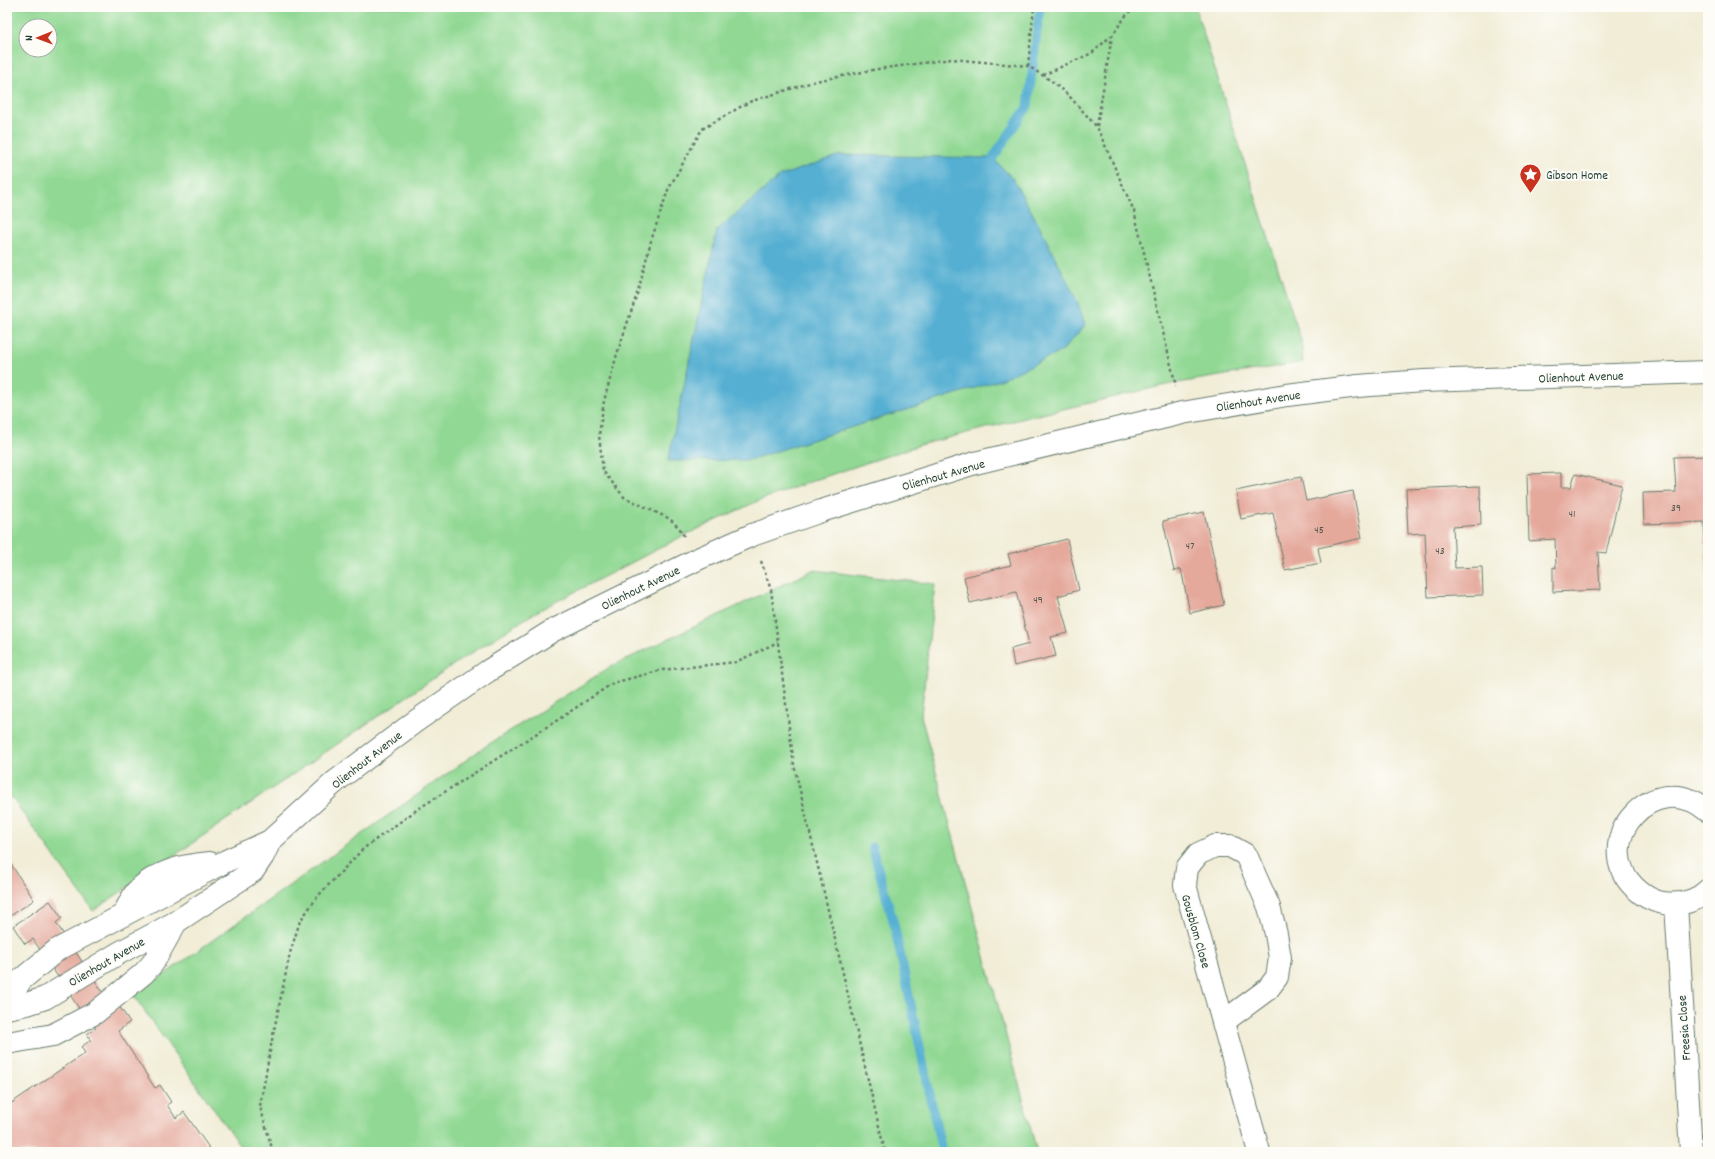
<svg xmlns="http://www.w3.org/2000/svg" width="1715" height="1159" viewBox="0 0 1715 1159" font-family="Dekko,sans-serif">
<style>
.green{fill:#90d893;stroke:#588a64;fill-rule:evenodd}
.water{fill:#54afd2;stroke:#3a7683}
.lines{fill:none;stroke-linecap:round;stroke-linejoin:round}
.stream{stroke:#54afd2;stroke-width:9}
.building{fill:#e5a99c}
.minor-casing{stroke:#687b6d;stroke-width:24}
.path{stroke:#687b6d;stroke-width:2.5;stroke-dasharray:3 3;stroke-linecap:butt}
.minor{stroke:#fff;stroke-width:22}
.labels{text-anchor:middle;stroke-width:4;stroke-linejoin:round;paint-order:stroke}
.number-label{font-size:11px;fill:#50584e}
.poi-label{font-size:13px;fill:#1f3d34;stroke:#fdfcf7;text-anchor:start}
.street-label{font-size:13px;fill:#1f3d34;stroke:#fdfcf7}
</style>
<rect width="100%" height="100%" fill="#fdfcf7"/>
<filter id="ink" filterUnits="userSpaceOnUse"><feTurbulence type="fractalNoise" baseFrequency=".025" numOctaves="2"/><feDisplacementMap in="SourceGraphic" scale="8" xChannelSelector="R" yChannelSelector="G"/><feConvolveMatrix kernelMatrix="1 2 1 2 8 2 1 2 1" color-interpolation-filters="sRGB"/></filter>
<filter id="wash" filterUnits="userSpaceOnUse"><feTurbulence type="fractalNoise" baseFrequency=".012" numOctaves="4" result="noise"/><feDisplacementMap in="SourceGraphic" scale="16" xChannelSelector="R" yChannelSelector="G"/><feGaussianBlur stdDeviation="0.9" result="paint"/><feColorMatrix in="noise" values="0 0 0 0 0 0 0 0 0 0 0 0 0 0 0 0 0 1.4 0 .05"/><feComposite in="paint" operator="in"/></filter>
<g filter="url(#wash)">
<rect width="100%" height="100%" fill="#f1edd7"/>
<path class="green" d="M7,7H1195L1301,340L1303,362L1166,385L1029,417L920,445L815,480L758,501L681,537L536,612L456,663L93,911L7,791ZM26,26H50V50H26Z
M813,570L935,584L921,716L1037,1152H244L134,996L483,748L610,667Z"/>
<path class="water" d="M840,155L993,158L1013,179L1038,223L1078,303L1085,325L1062,351L1000,380L749,460L668,461L717,230L780,176Z"/>
<g class="lines">
<path class="stream" d="M993,158L1028,106L1040,7
M872,847L894,924L942,1152"/>
</g>
<g id="blocks">
<path class="building" d="M1708,456V580H1707L1704,522L1644,524L1643,493L1676,492L1674,457Z
M1561,473V487H1571L1575,474L1622,485L1606,553L1598,552L1600,590L1553,592V567L1556,568L1555,539L1529,541L1527,474Z
M1301,477L1306,501L1353,491L1362,538L1318,548L1321,563L1285,570L1273,513L1241,519L1236,491Z
M1480,486L1481,525L1453,527L1455,568L1482,567L1483,595L1428,597L1425,533L1408,534L1406,489Z
M1204,512L1224,605L1190,613L1181,569L1174,571L1163,521Z
M1067,539L1079,590L1058,596L1068,633L1051,637L1056,656L1014,666L1011,649L1029,644L1016,592L970,603L964,577L1011,565L1008,554Z
M7,858L34,900L7,918Z
M50,901L62,918L56,923L104,994L80,1010L33,939L25,944L13,926Z
M119,1006L130,1022L118,1031L155,1088L160,1085L171,1102L167,1105L176,1118L184,1112L212,1152H7V1106L85,1053L81,1047L91,1040L87,1034L96,1028L93,1024Z"/>
</g>
</g>
<g filter="url(#ink)">
<use href="#blocks" fill-opacity="0" stroke="#687b6d" stroke-width="1"/>
<g class="lines">
<defs>
<path id="minor" d="M1708,811C1655,765 1588,841 1634,887C1642,895 1652,901 1663,903C1679,905 1696,902 1708,890
M1676,904L1691,1152
M125,911C129,905 132,897 136,892C155,872 184,865 210,863
M7,1003L21,980L57,950L226,861L270,841L336,781L416,721L488,671L552,631L700,558L752,535L821,511L975,463L1182,413L1287,395L1358,386L1423,381L1708,372
M7,1008L27,1004L45,998L119,953L176,922L253,871L263,856L270,841
M1223,1022L1268,989L1277,977L1280,958L1276,934L1269,907L1246,855L1230,846H1215L1198,854L1187,868L1185,885L1259,1152
M7,1043L53,1035L95,1013L143,974L153,963L176,922"/>
</defs>
<use href="#minor" class="minor-casing"/>
<path class="path" d="M1028,66L1034,7
M1043,75L1092,53L1111,36
M1097,126L1112,36L1127,14L1135,7
M684,536L680,529L670,519L624,497L603,471L599,435L604,401L617,354L638,291L651,241L668,190L702,129L749,102L816,81L878,69L951,59L1028,66L1053,82L1070,97L1097,127L1134,211L1176,386
M761,561L771,590L794,765L885,1152
M273,1152L260,1106L272,1040L290,953L300,921L318,896L364,848L418,809L556,721L613,683L662,670L736,662L778,642"/>
<use href="#minor" class="minor"/>
</g>
</g>
<defs>
<symbol id="sight-pin" viewBox="-11 -11 22 30"><path d="M0 17L-7.5 6A9.5 9.5 0 1 1 7.5 6Z" fill="#c8321e" stroke="#fdfcf7"/><path d="M0-6L1.8-2.2L6-1.7L2.9 1.2L3.7 5.4L0 3.3L-3.7 5.4L-2.9 1.2L-6-1.7L-1.8-2.2Z" fill="#fff"/></symbol>
</defs>
<g fill-rule="evenodd">
<use href="#sight-pin" x="1518" y="162" width="25" height="34"/>
</g>
<g class="labels">
<g class="number-label">
<text x="1676" y="511">39</text>
<text x="1572" y="517">41</text>
<text x="1319" y="533">45</text>
<text x="1190" y="549">47</text>
<text x="1440" y="554">43</text>
<text x="1038" y="603">49</text>
</g>
<g class="poi-label">
<text x="1546" y="179">Gibson Home</text>
</g>
<g class="street-label">
<text transform="translate(1581 376) rotate(-2)" y="5">Olienhout Avenue</text>
<text transform="translate(1258 400) rotate(-9)" y="5">Olienhout Avenue</text>
<text transform="translate(943 474) rotate(-16)" y="5">Olienhout Avenue</text>
<text transform="translate(640 587) rotate(-26)" y="5">Olienhout Avenue</text>
<text transform="translate(366 759) rotate(-38)" y="5">Olienhout Avenue</text>
<text transform="translate(1197 931) rotate(74)" y="5">Gousblom Close</text>
<text transform="translate(106 961) rotate(-30)" y="5">Olienhout Avenue</text>
<text transform="translate(1683 1028) rotate(-94)" y="5">Freesia Close</text>
</g>
</g>
<rect width="1715" height="1159" fill="none" stroke="#fdfcf7" stroke-width="24"/>
<g transform="translate(38 38) rotate(269)"><circle r="19" fill="#fdfcf7" stroke="#a4b0a9"/>
<path d="M0-3L7 15L0 10L-7 15Z" fill="#c8321e"/>
<text y="-6" font-size="11" font-weight="bold" text-anchor="middle" fill="#1f3d34">N</text>
</g>
</svg>
